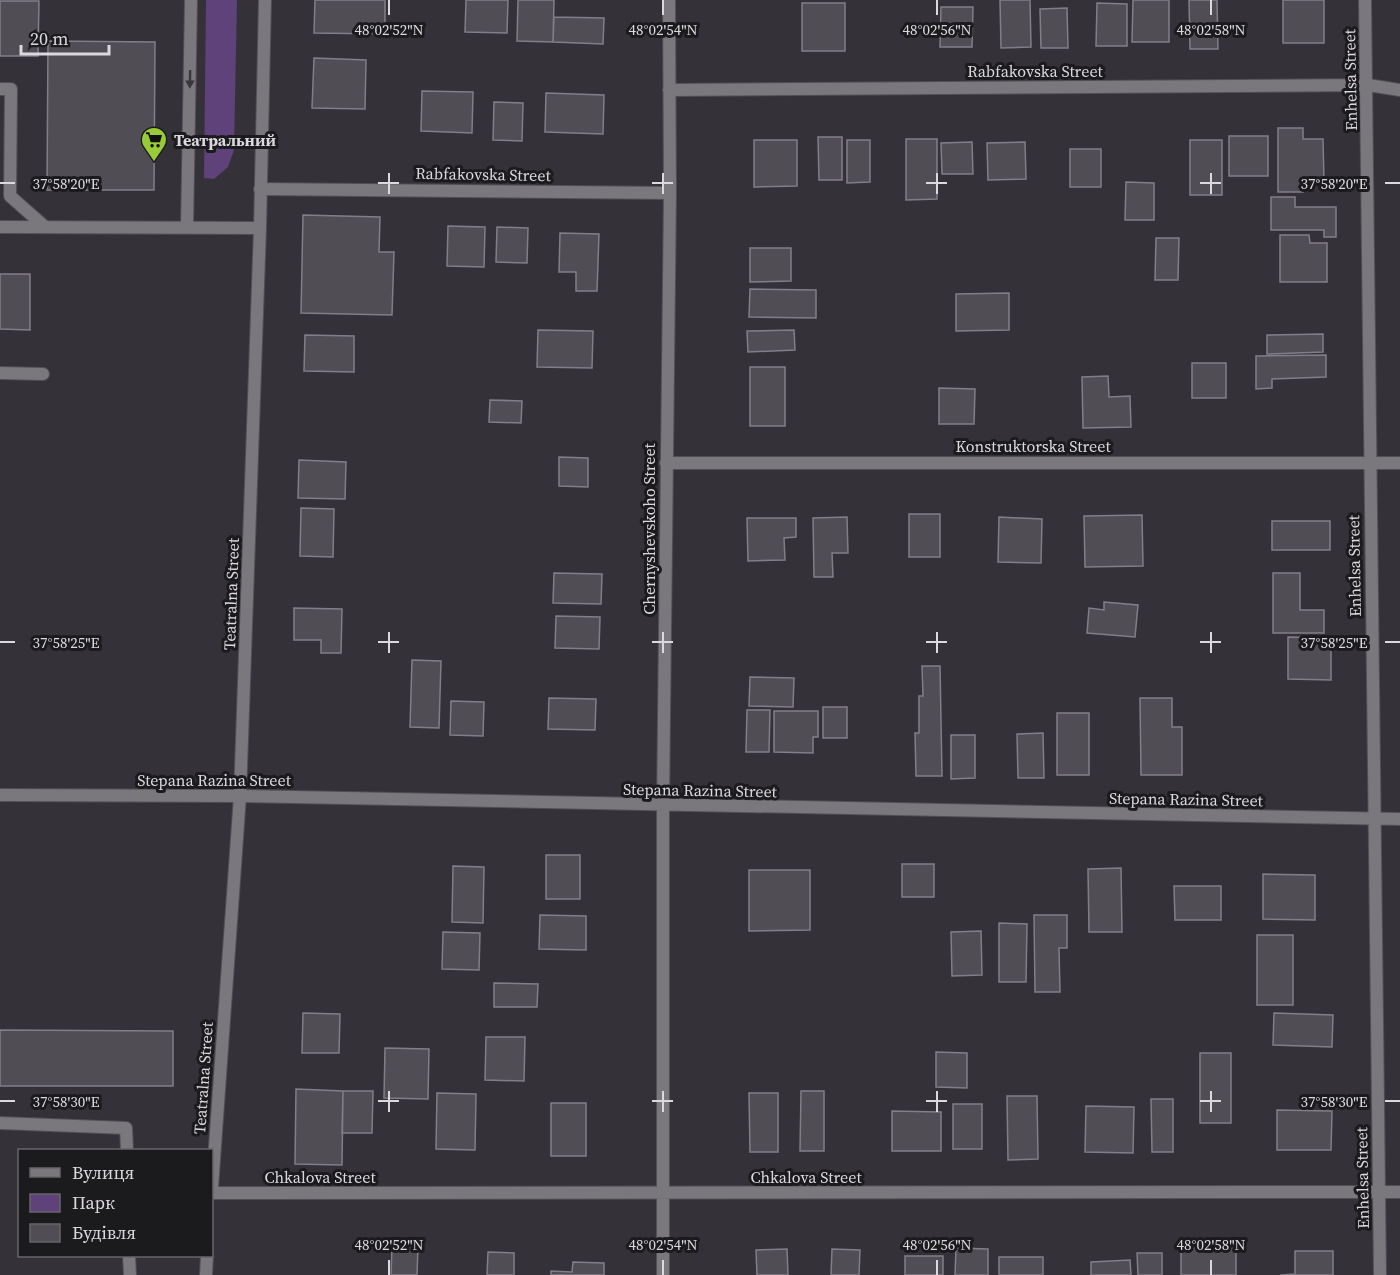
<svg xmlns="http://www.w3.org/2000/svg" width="1400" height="1275" viewBox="0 0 1400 1275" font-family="'Source Serif 4',serif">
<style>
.green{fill:#5f4279}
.building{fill:#514d55;stroke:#827e87;stroke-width:1.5}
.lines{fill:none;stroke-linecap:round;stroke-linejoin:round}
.service-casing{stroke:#534f57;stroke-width:14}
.minor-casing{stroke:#534f57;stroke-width:14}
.tertiary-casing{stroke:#534f57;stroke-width:14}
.service{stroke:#7a787c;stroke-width:12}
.minor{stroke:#7a787c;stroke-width:12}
.tertiary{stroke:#7a787c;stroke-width:12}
.oneway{fill:#38363a}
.ticks{fill:none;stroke:#dcd9de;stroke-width:2}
.labels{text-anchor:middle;stroke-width:6;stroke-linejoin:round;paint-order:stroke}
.street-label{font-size:16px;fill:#dcd9de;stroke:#1b1a1d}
.poi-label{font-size:16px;font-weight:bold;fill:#dcd9de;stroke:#1b1a1d;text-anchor:start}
.ticks-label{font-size:15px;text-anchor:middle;fill:#dcd9de;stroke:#1b1a1d;stroke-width:6;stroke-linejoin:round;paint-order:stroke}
</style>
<rect width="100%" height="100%" fill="#353139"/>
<path class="green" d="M206,0H237L234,150L228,167L214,179L204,178Z"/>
<path class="building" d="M315,0H385V34L314,33Z
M466,0H508L507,33L465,32Z
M518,0H554L553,42L517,41Z
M1000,0H1030L1031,47L1001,48Z
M1133,0H1169V42H1132Z
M1189,0H1217L1218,49H1190Z
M1283,0H1324V43H1283Z
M0,1H39L38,56H0Z
M802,3H845V51H802Z
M1097,3L1127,4V46H1096Z
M941,7H973L972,47H940Z
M1067,8L1068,48H1041L1040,9Z
M554,17L604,18L603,44L553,42Z
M48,41L155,42L154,190H47Z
M314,58L366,60L365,109L312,108Z
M422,91L473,92L472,133L421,131Z
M546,93L604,95L603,134L545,132Z
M494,102L523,103L522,141L493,140Z
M1278,128H1303V139H1323L1324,181H1303V192H1278Z
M1229,136H1268V176H1229Z
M818,137H842V180H819Z
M906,139H937V199L906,200Z
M754,140H797V186L754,187Z
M847,140H870V182L847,183Z
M1190,140H1222V195H1190Z
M972,142L973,174H942L941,143Z
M1025,142L1026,179L988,180L987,143Z
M1070,149H1101V187H1070Z
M1126,182L1154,183V220H1125Z
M1271,197H1295V207H1336V237H1324V230H1271Z
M303,215L380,217L379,252H394L392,315L301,313Z
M448,226L485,227L484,267L447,266Z
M497,227L528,228L527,263L496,262Z
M560,233L599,234L597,291H576V272H559Z
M1280,235H1309L1310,243H1327V282H1280Z
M1156,238H1179L1178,280H1155Z
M750,248H791V281L750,282Z
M0,274H30V330L0,329Z
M750,289L816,290V318L749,317Z
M1009,293V330L956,331V294Z
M538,330L593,331L592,368L537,367Z
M794,330L795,350L748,352L747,331Z
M1323,334V352L1267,354V335Z
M305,335L354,336V372L304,371Z
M1326,355V377L1272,379V388L1256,389V356Z
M1192,363H1226V398H1192Z
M750,367H785V426H750Z
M1108,376L1109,397L1130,396L1131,427L1083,428L1082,377Z
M939,388L975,389L974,424H939Z
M490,400L522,401L521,423L489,422Z
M559,457L588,458V487L559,486Z
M299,460L346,462L345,499L298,498Z
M301,508L334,509L333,557L300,556Z
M909,514H940V557H909Z
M1142,515L1143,566L1085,567L1084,516Z
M847,517L848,553H832L833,577H814L813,518Z
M999,517L1042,519L1041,563L998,562Z
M747,518H796V537L784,538L785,560L748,561Z
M1272,521H1330V550H1272Z
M554,573L602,574L601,604L553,603Z
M1273,573H1300V610H1324V633H1273Z
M1104,602L1138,605L1135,637L1087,633L1089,608L1104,610Z
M294,608L342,609L341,653H321V640H294Z
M556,616L600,617L599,649L555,648Z
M1288,637L1331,638V680L1288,679Z
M412,660L441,661L439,728L410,727Z
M922,666H940L942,776H916L915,733H919V696H923Z
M750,677L794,678L793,707L749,706Z
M549,698L596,699L595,730L548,729Z
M1140,698H1172V727H1182V775H1141Z
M451,701L484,702L483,736L450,735Z
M823,707H847V738H823Z
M747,710H770L769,752H746Z
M774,711H818V737H813V753L774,752Z
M1057,713H1089V775H1057Z
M1043,733L1044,778H1018L1017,734Z
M951,735H975V778L951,779Z
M546,855H580V899H546Z
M902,864H934V897H902Z
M453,866L484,867L483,923L452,922Z
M1121,868L1122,932H1089L1088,869Z
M749,870H810V930L749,931Z
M1263,874L1315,875V920L1263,919Z
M1174,886H1221V920H1175Z
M540,915L586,916V950L539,949Z
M1034,915H1067V948H1059L1060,992H1035Z
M999,923L1027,924L1026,982H999Z
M981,931L982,975L952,976L951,932Z
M443,932L480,933L479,970L442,969Z
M1257,935H1293V1005H1257Z
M494,983L538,984L537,1007H494Z
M303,1013L340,1014L339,1053H302Z
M1274,1013L1333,1015L1332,1047L1273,1045Z
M0,1030L173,1031V1086H0Z
M486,1037H525L524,1081L485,1080Z
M385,1048L429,1049L428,1099L384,1098Z
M936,1052L967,1053V1088L936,1087Z
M1200,1053H1231V1123H1200Z
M296,1089L343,1091L342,1165L295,1164Z
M343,1091H373L372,1133H342Z
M801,1091H824V1151H800Z
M437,1093L476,1094L475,1150L436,1149Z
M749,1093H778V1152H750Z
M1007,1096H1037L1038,1159L1008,1160Z
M1151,1099H1173V1152H1152Z
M551,1103H586V1156H551Z
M953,1104H982V1149H953Z
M1086,1106L1134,1107L1133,1153L1085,1152Z
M1277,1110L1332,1111L1331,1150H1277Z
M892,1111L941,1112V1151H892Z
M392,1247H418L417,1275H391Z
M956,1248L988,1249V1275H955Z
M1181,1248H1236V1275H1181Z
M787,1249L788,1275H757L756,1250Z
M832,1249L860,1250L859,1275H831Z
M1295,1251H1333V1275H1280L1295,1274Z
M488,1252L514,1253V1275H487Z
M1137,1253H1162V1275H1138Z
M905,1256H943V1275H905Z
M999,1257H1043V1275H999Z
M1130,1260L1131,1275H1091V1262Z
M573,1262L604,1263V1275H551V1271L572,1272Z"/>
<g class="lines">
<defs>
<path id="service" d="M0,89H11L10,196L44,226
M0,227L260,228
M0,373L43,374
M0,1123L126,1128L127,1150
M129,1256L130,1275"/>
<path id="minor" d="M1365,0L1380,1275
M669,90L1368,85L1400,90
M260,189L670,193
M666,463H1400
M240,796L1400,819
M212,1193L1400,1192
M663,1275V806L670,193L669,0"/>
<path id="tertiary" d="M187,227L191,0
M0,795L240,796
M212,1188L240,796L260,228L265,0
M206,1275L207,1256"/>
</defs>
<use href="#service" class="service-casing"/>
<use href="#minor" class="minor-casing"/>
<use href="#tertiary" class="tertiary-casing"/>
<use href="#service" class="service"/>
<use href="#minor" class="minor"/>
<use href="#tertiary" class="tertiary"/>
</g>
<defs><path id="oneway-solid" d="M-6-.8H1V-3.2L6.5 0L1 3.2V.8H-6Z" transform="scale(1.5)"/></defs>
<use class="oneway" href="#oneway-solid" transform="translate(190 79) rotate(91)"/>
<path class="ticks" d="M389,0V15M663,0V15M937,0V15M1211,0V15M389,173V194M663,173V194M937,173V194M1211,173V194M0,183H15M378,183H399M652,183H673M926,183H947M1200,183H1221M1385,183H1400M389,632V653M663,632V653M937,632V653M1211,632V653M0,642H15M378,642H399M652,642H673M926,642H947M1200,642H1221M1385,642H1400M389,1091V1112M663,1091V1112M937,1091V1112M1211,1091V1112M0,1101H15M378,1101H399M652,1101H673M926,1101H947M1200,1101H1221M1385,1101H1400M389,1260V1275M663,1260V1275M937,1260V1275M1211,1260V1275"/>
<defs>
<symbol id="supermarket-pin" viewBox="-11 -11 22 30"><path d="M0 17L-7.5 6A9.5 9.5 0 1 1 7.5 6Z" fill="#98cb37" stroke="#1b1a1d"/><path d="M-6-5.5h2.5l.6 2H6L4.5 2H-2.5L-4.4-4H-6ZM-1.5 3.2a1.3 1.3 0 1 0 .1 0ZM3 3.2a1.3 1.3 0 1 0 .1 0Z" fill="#111"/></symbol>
</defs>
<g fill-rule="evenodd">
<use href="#supermarket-pin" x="139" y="125" width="30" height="40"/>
</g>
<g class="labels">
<g class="street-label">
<text x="1035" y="77">Rabfakovska Street</text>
<text transform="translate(1350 80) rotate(-91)" y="6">Enhelsa Street</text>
<text transform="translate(483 174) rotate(1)" y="6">Rabfakovska Street</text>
<text x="1033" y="452">Konstruktorska Street</text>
<text transform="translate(649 529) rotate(-90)" y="6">Chernyshevskoho Street</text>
<text transform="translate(1354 566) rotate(-91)" y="6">Enhelsa Street</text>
<text transform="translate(231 594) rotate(-88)" y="6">Teatralna Street</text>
<text x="214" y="786">Stepana Razina Street</text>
<text transform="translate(700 790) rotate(1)" y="6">Stepana Razina Street</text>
<text transform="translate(1186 799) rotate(1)" y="6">Stepana Razina Street</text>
<text transform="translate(203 1078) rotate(-86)" y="6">Teatralna Street</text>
<text x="320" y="1183">Chkalova Street</text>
<text x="806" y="1183">Chkalova Street</text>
<text transform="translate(1362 1178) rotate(-91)" y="6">Enhelsa Street</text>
</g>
<g class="poi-label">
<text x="174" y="146">Театральний</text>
</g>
</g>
<g class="ticks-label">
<text x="389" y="35">48°02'52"N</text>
<text x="663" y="35">48°02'54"N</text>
<text x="937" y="35">48°02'56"N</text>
<text x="1211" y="35">48°02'58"N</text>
<text x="1334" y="189">37°58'20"E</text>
<text x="66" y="189">37°58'20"E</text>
<text x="1334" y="648">37°58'25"E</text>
<text x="66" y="648">37°58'25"E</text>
<text x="1334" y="1107">37°58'30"E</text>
<text x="66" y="1107">37°58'30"E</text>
<text x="389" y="1250">48°02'52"N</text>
<text x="663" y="1250">48°02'54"N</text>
<text x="937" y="1250">48°02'56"N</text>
<text x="1211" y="1250">48°02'58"N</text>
</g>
<rect x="18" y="1149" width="195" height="108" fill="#1b1a1d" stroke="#68666a" stroke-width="1.5"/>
<rect x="30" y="1168" width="30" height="9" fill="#7a787c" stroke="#68666a" stroke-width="1.5"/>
<text x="72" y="1179" font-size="18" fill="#dcd9de">Вулиця</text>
<rect x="30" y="1194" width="30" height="18" fill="#5f4279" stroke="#68666a" stroke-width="1.5"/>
<text x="72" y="1209" font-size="18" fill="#dcd9de">Парк</text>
<rect x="30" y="1224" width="30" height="18" fill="#514d55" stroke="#68666a" stroke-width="1.5"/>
<text x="72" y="1239" font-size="18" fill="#dcd9de">Будівля</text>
<path d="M21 45v9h88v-9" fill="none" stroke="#dcd9de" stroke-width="3"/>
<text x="30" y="45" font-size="18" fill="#dcd9de" stroke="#1b1a1d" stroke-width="4.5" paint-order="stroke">20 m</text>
</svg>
